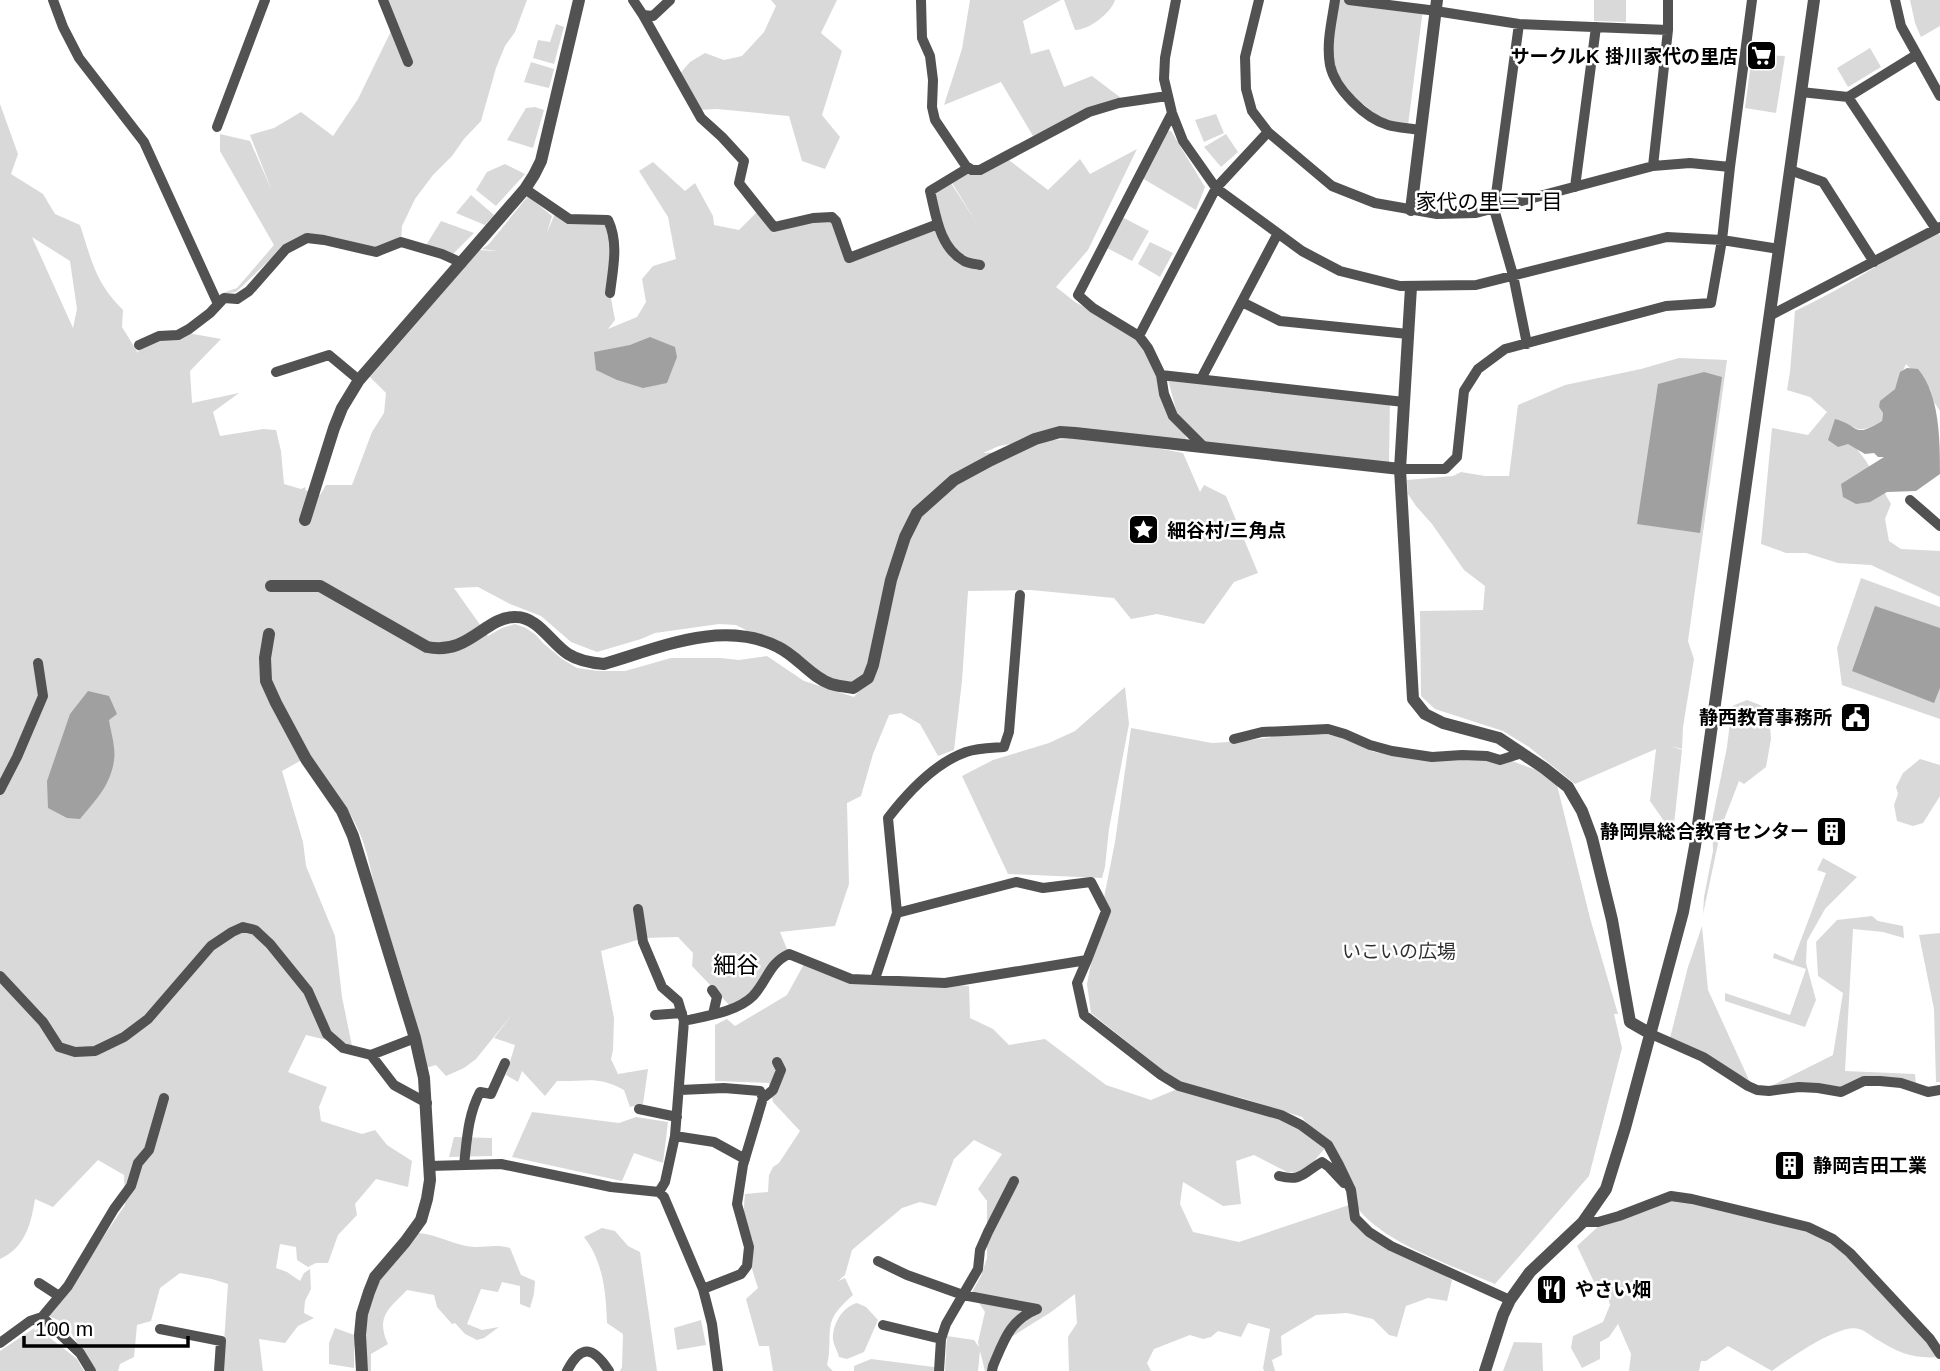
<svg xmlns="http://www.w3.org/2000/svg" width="1940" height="1371" viewBox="0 0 1940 1371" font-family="Helvetica,'Noto Sans JP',sans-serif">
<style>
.green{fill:#d9d9d9;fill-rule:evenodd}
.water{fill:#a0a0a0}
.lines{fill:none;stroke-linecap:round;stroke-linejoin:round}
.minor-tunnel{stroke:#d9d9d9;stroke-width:10;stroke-dasharray:10 5;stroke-linecap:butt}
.minor{stroke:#525252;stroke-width:10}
.tertiary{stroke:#525252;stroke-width:12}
.labels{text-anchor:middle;stroke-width:5;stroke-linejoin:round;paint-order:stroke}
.poi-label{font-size:19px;font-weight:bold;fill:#000;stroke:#fff;text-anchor:end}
.park-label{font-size:19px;fill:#303030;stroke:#fff}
.neighbourhood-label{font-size:21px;fill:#000;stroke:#fff}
.quarter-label{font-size:23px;fill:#000;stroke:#fff}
</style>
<rect width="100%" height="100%" fill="#fff"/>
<path class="green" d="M383,0H527L515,32L505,46L496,68L481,121L464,139L452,156L433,175L415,199L402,226L401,242L376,252L307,238L281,249L236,292L220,294L237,288L274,245L220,151V134L250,141L272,191L250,135L274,128L301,112L333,136L358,99L393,27Z
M771,0H837L821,33L842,51L822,115L840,137L825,169L802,161L789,116L717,109L697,110L678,76L690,62L705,53L724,60L742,56L764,32L776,6Z
M970,0H1061L1023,21L1031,54L1049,49L1064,87L1092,76L1121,98L1033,136L1001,82L944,105L962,49Z
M1064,0H1115C1111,13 1089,30 1075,30Z
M1335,0H1349L1423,9L1408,125H1389L1342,87L1329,46Z
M1594,0H1626V22L1594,21Z
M1910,0H1940V26L1921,37L1915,23Z
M556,24L564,27L554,64L533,58L538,40L550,42Z
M1870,48L1881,67L1848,87L1837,68Z
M1752,55L1785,56L1776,113L1745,108Z
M531,62L554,69L549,88L524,82Z
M0,104L18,154L11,174L43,194L55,214L80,225C92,261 95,282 123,310L122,327L138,353L139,345L188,333L221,339L190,371L192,403L239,393L213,412L220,436L263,429L276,430L281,451L284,484L301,489L306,487L305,490L320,495L326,485H352L372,432L384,413L386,393L370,377L446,289L478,250L497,251L482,249L489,244L528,196L552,216L547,233L556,211L570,217L608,220L615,263L610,293L615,320L608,329L637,317L646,302L642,279L653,266L676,259L668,217L639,171L653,162L685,191L695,183L713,216L714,225L739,230L760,209L773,229L774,235V227L831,215L849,258L936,224L934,193L951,183L976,222L951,181L967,170L1009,160L1048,190L1080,159L1090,174L1137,149L1088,250L1056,287L1075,302L1139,336L1178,417L1167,376L1390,400L1389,463L1204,447L1180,424L1190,446L1151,447L1183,453L1200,492L1204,485L1226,496L1258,573L1234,582L1204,624L1157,614L1131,619L1114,598L1031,590L968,591L962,681L954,750L938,756L920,724L901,713L889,715L873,754L861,796L847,803L849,884L835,926L780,932L789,954L755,992L732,1008L692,966L693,953L678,937L644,938L601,951L614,1018L613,1050L611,1059L618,1074L648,1069L643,1104L630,1107L624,1090C597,1075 586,1082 557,1081L545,1096L522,1071L518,1082L506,1075L515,1045L494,1038L514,1012L476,1059L464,1068L446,1076L436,1065L425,1068C416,1009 395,956 378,899C371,875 368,849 357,827C345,801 325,779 309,756L282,771L303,842L306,866L335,936L342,997L352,1046L306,1035L288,1072L327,1087L319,1107L321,1121L362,1134L375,1130L387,1145L412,1161L408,1187L376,1179L355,1204L357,1215L338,1235L328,1263H316L308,1267L297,1260L296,1247L280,1244L276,1268L287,1272L300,1281L304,1273L310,1269L311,1289L305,1301L304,1313L314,1318L298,1326L285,1343L259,1339L263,1371H222L228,1284L212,1279L180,1273L160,1288L151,1321L137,1325L134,1357L120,1364L118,1371H94L66,1324L47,1315L70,1286L125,1205L124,1175L98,1160L53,1207L35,1199C31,1224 25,1248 0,1259ZM32,237L70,261L77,309L73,328ZM1075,433L1104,437L1050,440L1006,452L983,453L999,446ZM478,587L510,604L541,616L571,642L597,652L641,639L655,633L719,624L736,625L746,630L745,637L772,645L844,687L874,672L854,697L804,681L767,656L739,660L721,658H671L625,671H598L577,668L562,659L543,643L536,635L526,628L515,624L502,628L488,636L454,588Z
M535,107L544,110L533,148L507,140L526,108Z
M1216,114L1224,133L1204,142L1195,120Z
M1167,131H1171L1205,187L1196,210L1142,178Z
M1226,134L1238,152L1221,167L1204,147Z
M505,164L525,174L496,206L476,190L487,172Z
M471,195L494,215L485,225L456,213Z
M1122,217L1149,231L1132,261L1107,248Z
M441,221L474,233L453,254L425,247Z
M1936,229L1940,236V411L1934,402L1930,389L1906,364L1895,389L1883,399L1879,407L1883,413L1882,421C1855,436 1861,427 1836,421L1866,461L1891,504L1885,519L1889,541L1901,549L1940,551V597L1871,565L1838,563L1806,553H1786L1761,544L1772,428L1808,435L1827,412L1810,397L1787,390L1790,372L1795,311C1844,288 1890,258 1936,229Z
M1150,242L1173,253L1160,277L1138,264Z
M1679,358L1727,360L1688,641L1694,659L1683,727L1682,749L1671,746L1682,750L1673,834L1650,801L1656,749L1575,784L1529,747L1503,731L1435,709L1421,696L1420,611L1483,610L1485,586L1464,570L1432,524L1416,506L1408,494L1407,480L1453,476L1461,472L1485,476H1509L1518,405L1565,385L1641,369Z
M1861,578L1940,607V719L1842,685L1837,648Z
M1125,687L1129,724L1109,829L1105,867L1102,878L1008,874L962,776L993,760L1049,743L1075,731Z
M1747,700L1760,705L1769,713L1771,739L1766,767L1744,784L1739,781L1722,825L1703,914L1704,897L1713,851L1712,821L1727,747L1732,706Z
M1131,728L1212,743L1243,741L1301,733L1329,735L1345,738L1374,752L1432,760L1504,758L1555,777L1590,918L1618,1014H1614L1622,1048L1589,1176L1495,1284C1454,1266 1388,1245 1359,1210C1348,1195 1335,1166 1325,1148L1305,1172H1287L1254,1155L1236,1161L1241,1204L1223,1206L1183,1182L1180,1204L1193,1232L1239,1242L1349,1205L1369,1232L1452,1280L1447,1301L1428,1298L1406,1306L1397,1337L1389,1335L1373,1319L1347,1313L1316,1315L1281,1336L1282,1355L1272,1360L1275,1371H1264L1263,1368L1270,1329L1248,1323L1241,1337L1218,1331L1211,1337L1203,1339L1190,1335L1154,1349L1147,1363L1151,1371H1069L1068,1337L1077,1323L1075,1294L1051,1312L1003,1342L994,1371H985L980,1351L978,1371H945L947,1336L974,1340L979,1347L978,1342L985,1312L972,1292L981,1276L987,1258V1201L978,1189L1002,1154L974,1140L954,1159L936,1206L920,1202L902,1208L852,1250L845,1275L838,1281L845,1278L853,1295C844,1303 834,1312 831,1323C828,1336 831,1351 827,1365L833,1371H773L769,1346H759L746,1299L758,1288C748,1259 741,1225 745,1194L768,1192L769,1175L773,1167L779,1163L800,1131L773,1102L769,1083L715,1081V1025L727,1019L735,1026L787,995L804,964L849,980L920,982L969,986L970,1018L993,1029L1009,1045L1045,1039L1106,1085L1151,1100L1177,1089L1281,1115L1316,1135L1302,1117L1242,1098L1180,1084L1091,1013L1087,984L1115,842Z
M1920,759L1940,765V796L1923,823L1913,826L1897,821L1894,805L1898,794L1896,787L1903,773Z
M1823,858L1857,877L1825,909L1807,941L1806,963L1816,1000L1805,1027L1725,1001V993L1790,1015L1806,969L1773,958L1774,953L1793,961L1826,873L1817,870Z
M1872,916L1878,921L1903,926L1904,938L1883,932L1853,929L1845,1071L1915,1074L1916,1084L1899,1078L1842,1091L1767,1088L1833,1055L1843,993L1818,976L1816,942L1837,920Z
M1702,926L1708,990L1749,1080L1670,1038L1688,967Z
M1940,933V1082H1936L1934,1009L1919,935Z
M532,1112L619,1123L636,1117L668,1122L663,1163L634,1153L622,1181L512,1157Z
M454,1137L492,1138V1156L449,1157Z
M1671,1196L1811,1228L1869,1274L1939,1357C1913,1359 1899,1353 1878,1340C1872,1337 1865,1330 1859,1329C1839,1323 1789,1359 1772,1371L1728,1346L1706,1361H1701L1699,1371H1629L1631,1354L1618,1324L1609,1337L1600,1342V1359L1582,1368L1571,1348L1573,1336L1603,1322L1610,1305L1605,1285L1595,1284L1577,1246L1602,1223Z
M602,1228L615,1231L628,1246L640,1252L657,1371H620L622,1367L623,1334L607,1323C606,1292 603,1261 584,1237Z
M418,1233C435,1234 450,1243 466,1246C482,1249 494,1243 510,1248L521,1275L535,1281L534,1294L530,1308L520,1304V1286L502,1282L498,1292L481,1289L467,1324L482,1330L499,1327L484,1338L477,1340L465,1334L455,1323L452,1324L437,1307L434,1295L407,1290C390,1308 375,1316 388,1344L371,1354V1371H368L363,1321L374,1286Z
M857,1303L866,1307L878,1320L864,1352L847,1359L839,1357C838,1352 834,1346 833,1340C832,1325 842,1307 857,1303Z
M701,1320L706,1345L677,1350L674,1328Z
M36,1327L77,1359L84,1371H0V1351Z
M335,1328L357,1336L354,1348V1368L329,1364V1343Z
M1514,1342L1542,1343L1543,1371H1503Z
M871,1359L934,1367V1371H854V1366Z"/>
<path class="water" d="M650,337L675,347L677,357L667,383L643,388L617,380L596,370L594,352L630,345Z
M1907,368L1918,369C1940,395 1940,441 1940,474L1916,491L1887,492L1870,502L1856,504L1843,497L1841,484L1884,457H1878L1874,453L1865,454L1848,444L1838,447L1828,440L1835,419C1861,426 1852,439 1882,421L1883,413L1879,407L1880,401L1895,389L1900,372Z
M1704,372L1722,377L1700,533L1637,524L1658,384Z
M1875,606L1940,628V688L1934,703L1852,671Z
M88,691L109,696L117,714L109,720C111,733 116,748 114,760C111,785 95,801 80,819L67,818L48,808L47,781L70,714Z"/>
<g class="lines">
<path class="minor-tunnel" d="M269,634L305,520"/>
<path class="minor" d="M53,0L63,27L79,58L144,142L218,304
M383,0L408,62
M633,0L643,15L701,118L722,137L744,161L739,183L774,227L813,218L832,217L836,221L849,258L938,224
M921,0L922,38L930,56L933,80L932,107L935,120L966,166L972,170H980L1089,112L1119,103L1167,96
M1176,0L1165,58L1164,79L1172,113L1183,141L1216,188L1302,251L1340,271L1400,286L1476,285L1667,237L1722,240L1779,249
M1259,0L1245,57L1246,89L1252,111L1268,132L1332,186L1375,203L1437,214L1476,213L1653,166L1690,163L1730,167
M1335,0C1332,21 1326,43 1330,65C1335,89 1365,118 1388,125C1398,128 1410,128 1420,130
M1349,0L1429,10L1519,24L1668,30
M1895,0L1901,26L1940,96
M643,15L653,16L670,0
M1519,24L1494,209L1513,275L1527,344
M1801,92L1848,97L1916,55
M1848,97L1936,229
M1172,113L1078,295L1093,308L1139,336L1148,348L1161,375L1164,394L1173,416L1204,447
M217,127L265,0
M1653,166L1668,30V0
M968,168L930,191C936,215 939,247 964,261C968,263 975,264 980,265
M1790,170L1823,182L1874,262
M1575,187L1596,27
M525,189L569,219L608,220C619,243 613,268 610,293
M1242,302L1280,321L1408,334
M1769,316L1940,227
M1139,336L1216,188L1268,132
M139,345L159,336L178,335L189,329L210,313L224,298L237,299L249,291L286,249L307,238L324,240L376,252L401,242L442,254L462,263
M276,372L329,355L359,380
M1161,375L1404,402
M1201,379L1277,235
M1400,469H1445L1457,457L1464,391L1478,369L1505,349L1666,306L1711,303L1722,240L1730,167L1752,0
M1910,500L1940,526
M1234,739L1262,732L1328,729L1345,734L1370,745L1392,751L1432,757L1462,755L1487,756L1500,760L1522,753
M0,790L17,757L43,696L38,663
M638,909L643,942L662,987L678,1001L684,1021
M897,913L1016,882L1043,888L1091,882L1106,911L1087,960
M0,976L43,1022L59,1047L75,1052L95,1051L124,1037L148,1019L211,946L232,932L243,927L255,930L270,944L308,991L327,1034L343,1048L371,1055L415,1038
M875,979L897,913L888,818C908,792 935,763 966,752C978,748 992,748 1004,747L1009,732L1020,595
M712,990L717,997L713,1014
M655,1015L682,1013
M1651,1034L1703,1057L1748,1086L1757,1090L1769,1091L1799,1087L1818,1088L1841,1092L1864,1081H1880L1901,1083L1928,1092L1940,1090
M371,1055L394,1085L427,1103
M680,1090L724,1088L760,1091L763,1098L743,1165L737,1204L749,1247L747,1266L741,1274L703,1289
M763,1098L773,1090L781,1070L777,1062
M639,1109L677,1117
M675,1136L714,1142L745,1159
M464,1165C467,1139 468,1115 480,1092L491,1094L505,1063
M429,1166L501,1164L611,1187L659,1192L664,1197L703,1289L712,1324L718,1371
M1279,1176C1302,1182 1303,1173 1322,1162L1329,1167L1344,1183
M659,1192L665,1182L675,1136L684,1021C706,1016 737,1012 753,996C768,980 768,964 789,954L851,979L945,983L1087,960L1077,983L1084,1015L1161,1075L1179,1086L1281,1115L1301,1125L1328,1145L1339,1165L1351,1190L1355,1218L1369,1232L1391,1246L1510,1300
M1583,1222H1598L1619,1216L1671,1196L1692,1199L1808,1227L1833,1239L1850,1253L1930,1339L1940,1354
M878,1261L907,1275L963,1295L1037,1309
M39,1283L59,1296
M42,1317L68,1286L114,1209L131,1186L138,1163L149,1150L164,1098
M883,1325L941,1339
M160,1329L221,1341L219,1371
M0,1343L30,1321L42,1317L80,1353L91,1371
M567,1371C581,1344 593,1346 609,1371
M939,1371L941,1339L946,1324L978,1269L980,1250L988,1232L1014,1181
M992,1371L993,1366C1004,1340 1010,1320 1037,1309"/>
<path class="tertiary" d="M1411,210L1437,0
M1411,287L1400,469L1413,699L1425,714L1443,723L1499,738L1544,768L1568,787L1582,811L1592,838L1612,920L1630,1022L1651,1034
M305,520L334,428L342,408L359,380L525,189L534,175L541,161L579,0
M271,586H320L427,647C469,656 485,616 516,617C538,617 551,643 568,654C579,661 591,663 604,664C659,648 723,619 778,647C797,656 811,677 831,684C838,686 846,687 853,688L868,678L873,665L891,580L905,537L917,513L954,480L991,460L1035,439L1060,432L1075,433L1400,469
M269,634L265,658L266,681L276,703L306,759L342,811L353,836L415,1038L424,1078L430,1180L427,1199L421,1220L405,1242L375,1277L369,1292L362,1314L360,1335L362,1371
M1485,1371L1503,1315L1510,1300L1530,1272L1583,1222L1606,1189L1625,1128L1683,912L1695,846L1814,0"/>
</g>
<defs>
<symbol id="supermarket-square" viewBox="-11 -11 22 22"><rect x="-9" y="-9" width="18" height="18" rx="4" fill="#000" stroke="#fff"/><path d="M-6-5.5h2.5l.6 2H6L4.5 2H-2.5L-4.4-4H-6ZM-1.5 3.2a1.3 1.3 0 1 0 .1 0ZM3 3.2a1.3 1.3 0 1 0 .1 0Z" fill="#fff"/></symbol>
<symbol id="sight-square" viewBox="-11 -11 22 22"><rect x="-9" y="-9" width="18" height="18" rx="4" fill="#000" stroke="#fff"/><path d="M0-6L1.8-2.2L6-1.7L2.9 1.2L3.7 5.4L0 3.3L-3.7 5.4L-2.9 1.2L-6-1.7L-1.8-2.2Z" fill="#fff"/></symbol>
<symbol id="civic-square" viewBox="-11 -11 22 22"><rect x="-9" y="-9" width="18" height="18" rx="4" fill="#000" stroke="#fff"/><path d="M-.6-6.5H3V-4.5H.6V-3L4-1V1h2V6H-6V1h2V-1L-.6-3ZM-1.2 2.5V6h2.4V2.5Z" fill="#fff"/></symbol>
<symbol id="building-square" viewBox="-11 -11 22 22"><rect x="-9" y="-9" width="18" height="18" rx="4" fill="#000" stroke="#fff"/><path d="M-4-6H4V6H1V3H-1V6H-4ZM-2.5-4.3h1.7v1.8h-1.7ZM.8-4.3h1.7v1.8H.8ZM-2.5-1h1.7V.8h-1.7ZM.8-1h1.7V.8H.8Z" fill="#fff"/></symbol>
<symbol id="restaurant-square" viewBox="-11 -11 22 22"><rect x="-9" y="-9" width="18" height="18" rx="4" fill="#000" stroke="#fff"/><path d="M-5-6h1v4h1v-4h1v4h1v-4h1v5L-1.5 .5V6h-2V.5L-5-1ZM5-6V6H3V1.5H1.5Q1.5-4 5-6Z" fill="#fff"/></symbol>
</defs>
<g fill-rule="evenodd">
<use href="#supermarket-square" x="1744" y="38" width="35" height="35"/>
<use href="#sight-square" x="1126" y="512" width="35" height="35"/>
<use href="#civic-square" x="1838" y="700" width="35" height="35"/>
<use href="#building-square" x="1814" y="814" width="35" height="35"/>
<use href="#building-square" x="1772" y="1148" width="35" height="35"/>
<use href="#restaurant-square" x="1534" y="1272" width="35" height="35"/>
</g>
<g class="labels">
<g class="poi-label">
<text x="1738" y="63">サークルK 掛川家代の里店</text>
<text x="1167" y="537" text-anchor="start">細谷村/三角点</text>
<text x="1832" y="724">静西教育事務所</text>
<text x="1809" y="838">静岡県総合教育センター</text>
<text x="1813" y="1172" text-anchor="start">静岡吉田工業</text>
<text x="1575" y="1296" text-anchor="start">やさい畑</text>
</g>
<g class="park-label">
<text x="1399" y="958">いこいの広場</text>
</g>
<g class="neighbourhood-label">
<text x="1489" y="209">家代の里三丁目</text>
</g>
<g class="quarter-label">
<text x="736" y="973">細谷</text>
</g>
</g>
<path d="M24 1336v10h164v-10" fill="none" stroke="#000000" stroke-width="3.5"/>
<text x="35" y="1336" font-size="21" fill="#000000" stroke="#ffffff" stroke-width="5" paint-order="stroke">100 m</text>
</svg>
